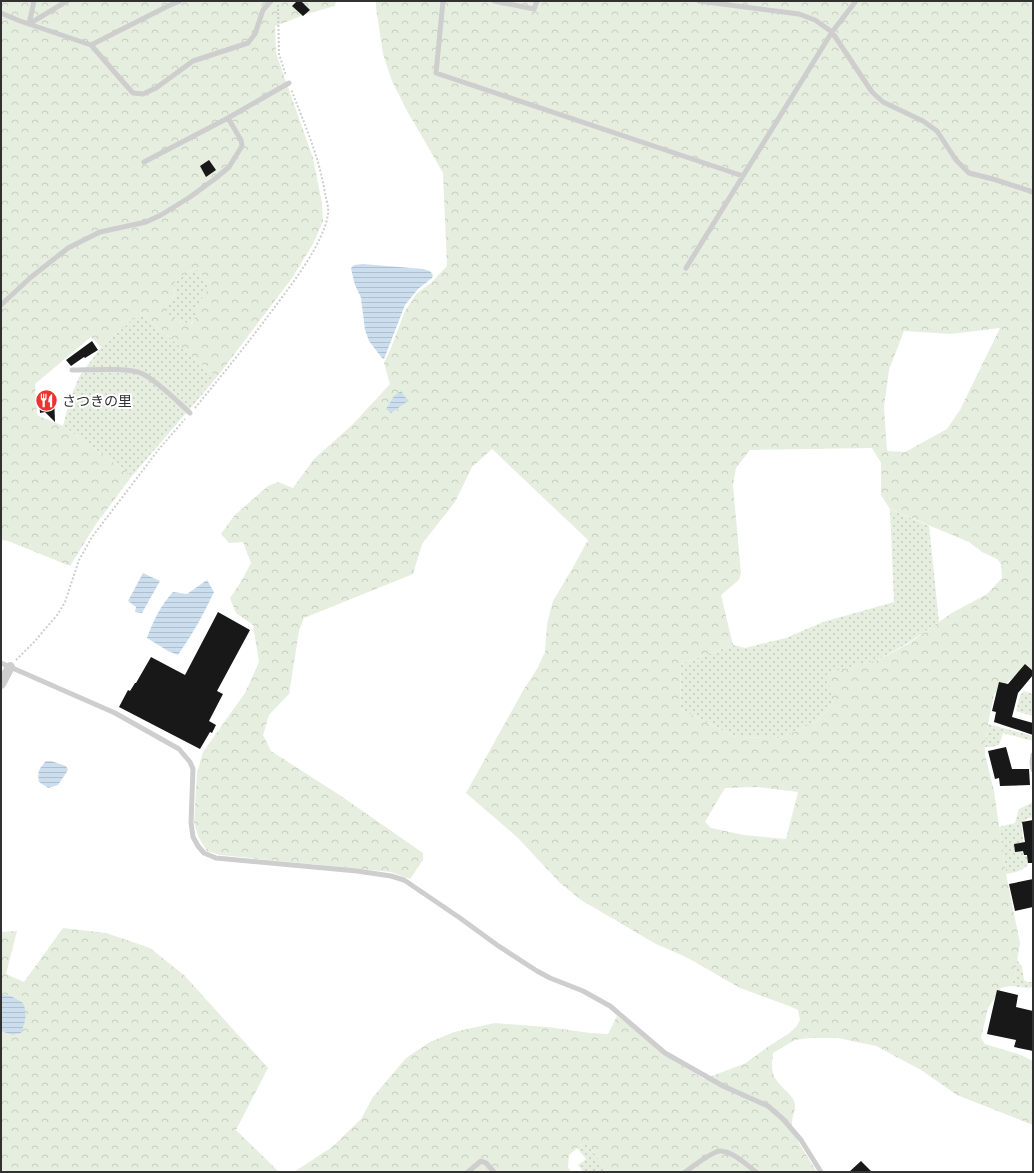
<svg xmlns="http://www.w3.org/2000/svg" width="1034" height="1173" viewBox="0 0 1034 1173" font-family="'Sofia Sans Condensed','Noto Sans JP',sans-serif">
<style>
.grass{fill:url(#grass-dots)}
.forest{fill:url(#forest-crowns);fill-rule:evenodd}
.water{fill:url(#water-rules)}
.building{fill:#181818}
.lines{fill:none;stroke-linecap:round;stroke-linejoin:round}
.path{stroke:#cecece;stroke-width:2;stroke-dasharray:2 2;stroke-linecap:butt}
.service{stroke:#cecece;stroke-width:5}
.minor{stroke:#cecece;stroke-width:10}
.labels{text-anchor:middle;stroke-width:4;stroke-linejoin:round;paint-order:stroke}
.poi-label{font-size:14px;fill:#313131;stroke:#fff;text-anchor:start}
</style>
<defs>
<pattern id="grass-dots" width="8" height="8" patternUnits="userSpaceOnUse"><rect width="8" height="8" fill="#e6eedf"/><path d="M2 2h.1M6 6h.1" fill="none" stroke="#c6cdc0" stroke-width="1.8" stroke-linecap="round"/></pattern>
<pattern id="forest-crowns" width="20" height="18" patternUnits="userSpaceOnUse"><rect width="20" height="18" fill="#e6eedf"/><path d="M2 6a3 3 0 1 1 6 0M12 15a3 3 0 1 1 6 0" fill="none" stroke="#c6cdc0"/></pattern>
<pattern id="water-rules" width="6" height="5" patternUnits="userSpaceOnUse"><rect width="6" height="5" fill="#cbdeee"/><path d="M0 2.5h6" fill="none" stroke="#afbfcd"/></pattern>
</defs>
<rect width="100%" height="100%" fill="#fff"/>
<path class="grass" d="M196,268L208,282V291L197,306L196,318L190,324L176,320L164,313L167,304L175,295L174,283L184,274Z
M140,313L217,377L132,476L63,426L70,399L79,377L101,347Z
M890,509L929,526L939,622L908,643L878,660L828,673L833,704L817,721L781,738L736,737L680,709L681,664L733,645L745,648L786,638L823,622L894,602Z
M1024,691L1033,694V716L1016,711L1020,696Z
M988,724L1033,736V741L1003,733L999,745L991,747H985Z
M1033,802V817L1026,819L1021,824L1024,845L1022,846L1023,855L1025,856L1033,855C1027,870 1021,871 1006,874L999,827L1015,823L1019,809Z
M1017,960L1022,967L1024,980L1028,982H1033V987L1029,988L1010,986L1015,975Z
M582,1144H587L609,1172H583L578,1165L586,1159L577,1148Z"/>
<path class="forest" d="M1,1H336L335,6L307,14L275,26L276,53L313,158L322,203L323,221L313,244L292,278L217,377L140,313L101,347L91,337L35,384L37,415L63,426L132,476L96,524L70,566L8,541L1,540ZM196,268L208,282C208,297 202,294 197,306C194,314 199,314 191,324L176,320L165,313L167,304L175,295L174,283L184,274Z
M376,1H1033V670L1026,669L1010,680L994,694L988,724L985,747V755L994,791L1006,874L1020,943L1015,975L1010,986L1001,988L988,1008L981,1038L985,1044L1021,1055L1033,1061V1125L957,1095L921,1070L876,1046L838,1038H810L795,1040L773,1053C771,1071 771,1076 784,1089C788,1093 792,1096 794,1101C797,1109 792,1115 792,1122C791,1135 811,1161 817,1172H609L587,1144H582L569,1155L568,1167L571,1172H294L332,1147L361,1119L373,1097L406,1058L430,1042L454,1032L495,1023L547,1027L590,1033L608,1034L617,1016L635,1029L663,1054L704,1079L746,1063L766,1048L788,1034L796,1027L800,1020L798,1010L789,1006L740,988L686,957L656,944L581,900L560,883L518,838L466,793L524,689L537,669L545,652L547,624L553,601L572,569L588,540L492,449L472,467L455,502L422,544L413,574L304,618L299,631L289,694L269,715L263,735L271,751L341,796L423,853V860L410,879L391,872L220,855L207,851L199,838L194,823L197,773L203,752L245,693L259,662L253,625L236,613L230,598L242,580L251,563L243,542L229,543L221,534L234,516L268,486L278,482L293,488L313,460L353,424L390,384L384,363L391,348L405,311L417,293L430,284L447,266L443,173L406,109L392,81L383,54L376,7ZM1000,328L960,410L947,429L905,452L887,451L884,407L889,370L904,331L951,334ZM872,448L881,463V495L890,509L969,542L982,552L997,559L1001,564L1002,578L987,594L950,614L908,644L878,660L827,673L833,704L817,721L781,738L736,737L680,709L681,664L733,645L721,595L739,580L741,573L733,485L736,468L750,450ZM757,787L798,792L786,839L744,835L711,828L705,822L725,788Z
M63,928L106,933L150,948L185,976L268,1068L236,1130L279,1172H1V1031L12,1035L11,996L1,994V932L17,931L6,974L24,982Z"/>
<path class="water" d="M363,264L423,269L430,271L433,275L432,278L418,289L405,305L384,359L382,358L369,341L365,330L361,298L355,285L352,273L351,268L354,265Z
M401,391L408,401L391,413L386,409L394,396Z
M143,573L160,581L142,613L135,612L136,607L128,601Z
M207,580L214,592C204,614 192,635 178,655L168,651L147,638C153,621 161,605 173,592L187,594Z
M46,761H51L66,766L68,770L58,785L48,788L39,782C37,772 39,769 46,761Z
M1,994L11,996L23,1003C28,1015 25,1022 21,1033L12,1035L1,1031Z"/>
<path class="building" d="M297,1H301L310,10L303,16L292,6Z
M209,160L216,170L206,177L200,166Z
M92,341L98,350L85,358L84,357L71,366L66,360Z
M54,395L55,422L45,412L40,413L39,396Z
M218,612L250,630L217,691L223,694L209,721L216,725L212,733L210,732L200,749L119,707L128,690L130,691L135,683H136L151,657L185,675Z
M1025,664L1033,671V675L1018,693L1012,717L1033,723V735L994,722L996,712L992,711L999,682L1008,684Z
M1006,747L1012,769H1029L1030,785L1000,786L999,778L995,779L988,751Z
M1033,820V863H1028L1027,855H1024L1023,851L1015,852L1014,844L1025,842L1022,822Z
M1033,879V907L1015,911L1009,884Z
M997,990L1018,995L1016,1007L1033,1011V1051L1014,1047L1016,1040L987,1034Z
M861,1161L872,1172H849Z"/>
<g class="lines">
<path class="path" d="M278,5L279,54L286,76
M195,408C222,375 249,342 274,308C292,284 324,243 328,214C329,207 326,199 325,193C319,156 304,123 291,89
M16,660L34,642L58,614L65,602L79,560L92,537L159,449L185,419"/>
<path class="service" d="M443,1L436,73L743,176
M494,1L534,9L537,1
M699,1L799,14L815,20L832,32L872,92L883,102L923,121L937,131L956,160L969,173L993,179L1033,192
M1,13L20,21L91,45L168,6L180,1
M29,24L67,1
M29,24L34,1
M91,45L124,83L133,93L143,94L156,88L193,61L248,43L255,34L263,10L271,1
M144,162L228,118
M686,268L832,32L856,1
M1,305L30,278L68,248L100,232L146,222L161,215L190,197L216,178L229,167L242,146L241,140L228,118L289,83
M72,370C89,370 129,367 143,374C157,381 177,401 190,413
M1,663L115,713L179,749L190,762L193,769L191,823L193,837L198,846L204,853L216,858L357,871L391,876L404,880L460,918L497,945L537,971L550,978L583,991L610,1006L665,1053L723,1086L768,1106L783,1119L801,1140L821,1172
M1033,755L1032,762L1033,770
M468,1172L481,1161L486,1163L494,1172
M685,1172C692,1167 713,1151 720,1151C732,1151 747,1165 756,1172"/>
<path class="minor" d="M1,684L10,667"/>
</g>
<defs>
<symbol id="restaurant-disc" viewBox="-11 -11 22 22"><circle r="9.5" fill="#ec3330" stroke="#fff"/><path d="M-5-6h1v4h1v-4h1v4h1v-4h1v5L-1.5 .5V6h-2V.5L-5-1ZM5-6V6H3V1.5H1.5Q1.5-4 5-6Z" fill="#fff"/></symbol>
</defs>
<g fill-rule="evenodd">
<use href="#restaurant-disc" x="34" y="388" width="25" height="25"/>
</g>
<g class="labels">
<g class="poi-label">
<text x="62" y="406">さつきの里</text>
</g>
</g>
<rect width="1034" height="1173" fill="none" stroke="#313131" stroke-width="4"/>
</svg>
